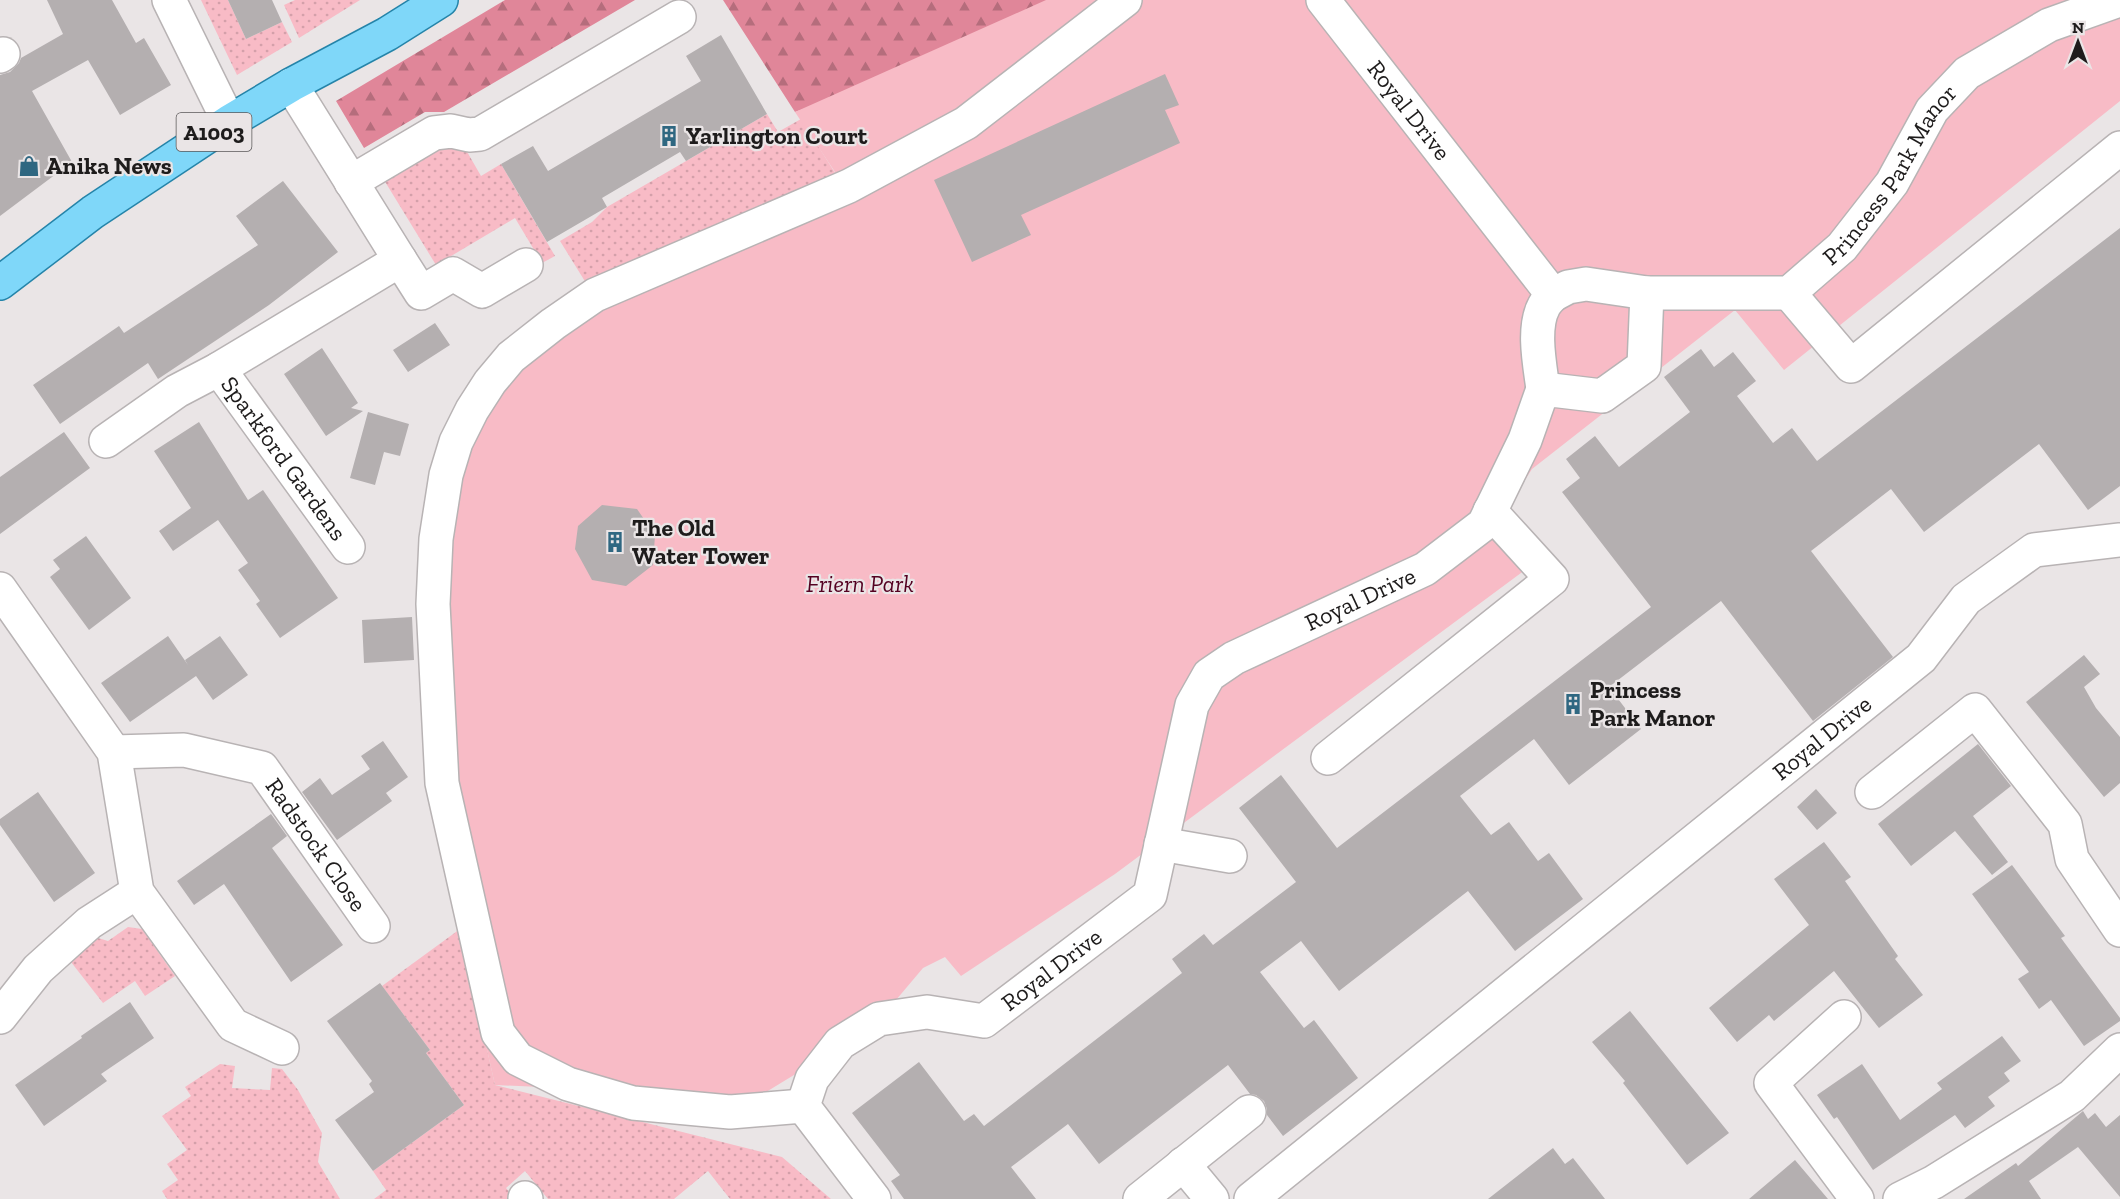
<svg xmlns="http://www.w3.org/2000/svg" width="2120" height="1199" viewBox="0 0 2120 1199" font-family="'Zilla Slab',serif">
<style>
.grass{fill:url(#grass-dots)}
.forest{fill:url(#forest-firs)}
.park{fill:#f8bbc6}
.building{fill:#b4afb0}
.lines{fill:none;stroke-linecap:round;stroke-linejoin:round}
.minor-casing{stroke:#b8b3b4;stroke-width:36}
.major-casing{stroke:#2584a9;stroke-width:36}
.minor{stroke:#fff;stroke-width:33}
.major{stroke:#7fd7f9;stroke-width:33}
.labels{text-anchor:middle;stroke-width:4.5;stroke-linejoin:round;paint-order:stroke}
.shield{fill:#eae5e6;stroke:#5b5859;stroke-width:1.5}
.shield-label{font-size:22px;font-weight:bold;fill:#1e1c1c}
.street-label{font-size:24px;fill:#1e1c1c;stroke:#eae5e6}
.poi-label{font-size:24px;font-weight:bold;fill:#1e1c1c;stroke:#eae5e6;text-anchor:start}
.park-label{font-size:24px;font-style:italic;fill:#540121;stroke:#eae5e6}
</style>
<defs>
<pattern id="grass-dots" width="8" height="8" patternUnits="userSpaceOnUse" patternTransform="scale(1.5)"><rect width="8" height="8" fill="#f8bbc6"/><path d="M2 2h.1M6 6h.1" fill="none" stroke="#d4a0aa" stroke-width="1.8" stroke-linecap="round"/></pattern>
<pattern id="forest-firs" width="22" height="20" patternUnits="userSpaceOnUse" patternTransform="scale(1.5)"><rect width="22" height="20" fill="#e08699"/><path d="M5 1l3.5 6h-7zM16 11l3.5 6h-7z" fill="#b56d7c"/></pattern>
</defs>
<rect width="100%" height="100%" fill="#eae5e6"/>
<path class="grass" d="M201,0H228L246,39L282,22L292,42L237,75Z
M295,0H360L299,38L284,5Z
M767,114L778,132L801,119L837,176L586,283L560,241L592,222L607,207Z
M458,136L481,176L501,164L555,256L542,263L515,218L436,265L384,180Z
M128,927L142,929L175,976L145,996L135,981L103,1003L71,962L82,941L84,943L98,938L108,941Z
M460,929L495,1085L782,1157L831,1199H730L708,1171L674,1199H548L525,1171L506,1188L515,1199H374L386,1190L373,1171L464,1105L426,1053L430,1050L382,986Z
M220,1064L235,1066L232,1088L270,1090L272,1068L282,1069L298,1090L322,1133L318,1162L340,1199H167L162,1191L178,1180L167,1164L187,1150L162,1116L191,1096L185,1087Z"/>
<path class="forest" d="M505,0H635L444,112H425L364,148L336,101Z
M723,0H1105L795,112Z"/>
<path class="park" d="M1046,0H2120V101L1784,370L1735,310L1532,469L1489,536L1525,570L1115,874L961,976L945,957L923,968L896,1000L812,1064L758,1097L495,1085L427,784L420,604L479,374L837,175L795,112Z"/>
<path class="building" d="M47,0H112L136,43L144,38L171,85L120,115L88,60L32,91L72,162L0,216V75L10,72L19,63L21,58L63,34Z
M228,0H272L282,22L246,39Z
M721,35L767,114L686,161L680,152L602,198L607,207L547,242L501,164L533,146L548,171L701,81L686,56Z
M1165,74L1179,105L1165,110L1180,143L1021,215L1031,235L972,262L934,180Z
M283,181L338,252L269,305L158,379L148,363L60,424L33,385L119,326L124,333L258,245L236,216Z
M2120,228V486L2088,510L2039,444L1924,532L1891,489L1811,551L1893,657L1813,721L1721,601L1609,687L1641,729L1569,785L1534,739L1460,796L1491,835L1509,822L1538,861L1549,853L1583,899L1515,951L1468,891L1339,991L1301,941L1260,972L1304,1028L1314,1020L1358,1078L1283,1136L1267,1115V1109L1264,1101L1256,1095L1250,1094L1228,1065L1099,1164L1068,1124L1011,1167L1036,1199H904L891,1181L900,1175L852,1113L919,1062L964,1121L974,1114L984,1126L1182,973L1172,959L1204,934L1213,945L1296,882L1239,808L1281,775L1337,848L1651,607L1562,492L1580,478L1566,459L1595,436L1619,467L1690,412L1664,377L1701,349L1714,367L1733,352L1756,381L1737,396L1773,443L1792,428L1817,461Z
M435,323L450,345L408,372L393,350Z
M322,348L358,403L351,408L363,411L326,436L284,374Z
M368,412L409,424L400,456L384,452L375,485L350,478Z
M199,422L248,500L263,490L338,598L280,638L256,604L260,601L238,570L248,563L218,520L173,551L159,531L191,508L154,451Z
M64,432L90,468L0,534V477Z
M602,505L637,509L655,535L653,565L626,586L592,580L575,549L578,526Z
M86,536L131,598L89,630L50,577L60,569L53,560Z
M412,617L414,660L364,663L362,620Z
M168,636L188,665L185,660L220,636L248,675L213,700L196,676L130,722L101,683Z
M2084,655L2100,674L2084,687L2096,708L2120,737V783L2104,797L2026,702Z
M383,741L408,777L386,793L392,801L337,840L302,792L320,778L332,795L370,769L361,756Z
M1978,744L2011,786L1973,816L2008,862L1992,875L1955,831L1911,866L1878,824Z
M1816,789L1837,813L1817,830L1797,807Z
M38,792L95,873L54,902L0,825V819Z
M271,814L287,836L272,848L343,945L291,982L224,884L194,905L177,881Z
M1824,842L1851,877L1845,881L1898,956L1895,959L1923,995L1879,1028L1834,971L1774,1021L1769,1015L1737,1042L1709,1008L1809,925L1774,879Z
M2012,865L2065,936L2061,938L2120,1018V1021L2084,1046L2051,1000L2039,1009L2018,979L2029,972L1972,894Z
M380,983L430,1050L426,1053L464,1105L373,1171L335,1120L374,1092L369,1084L372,1081L327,1021Z
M130,1002L154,1038L101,1074L107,1081L44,1126L15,1085L82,1038L81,1036Z
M1630,1011L1729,1133L1687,1165L1623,1083L1625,1081L1592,1042Z
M2002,1036L2021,1061L2004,1073L2010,1081L1988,1097L1995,1106L1965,1128L1955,1115L1873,1170L1837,1117L1834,1119L1817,1095L1862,1064L1900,1120L1942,1089L1937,1083Z
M2083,1111L2088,1119L2095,1113L2106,1127L2120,1115V1197L2078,1147L2029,1181L2041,1199H1964L2016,1163L2018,1166Z
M1553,1148L1565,1164L1573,1158L1605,1199H1488Z
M1795,1160L1828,1199H1749Z"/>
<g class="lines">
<defs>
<g id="minor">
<path d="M169,0L229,122"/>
<path id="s1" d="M1323,0L1553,295L1568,287L1586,284L1647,293H1789L1842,247L1892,183L1932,110L1967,73L2049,25L2119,0"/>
<path d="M0,56L3,54"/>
<path id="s2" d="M291,85L400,260L219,369L348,547"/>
<path d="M351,182L434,133L451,131L469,135L480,134L679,17"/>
<path d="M400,260L421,293L453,274L482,291L526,265"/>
<path d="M1789,293L1851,366L2120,148"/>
<path d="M1543,389C1540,366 1532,328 1544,306C1546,302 1550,298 1553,295"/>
<path d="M106,441L177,391L219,369"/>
<path d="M0,589L114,752L137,892L233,1025L282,1048"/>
<path id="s3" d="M114,752L184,750L262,768L373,926"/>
<path d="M1328,758L1552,579L1490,511"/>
<path d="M1872,792L1975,710L2065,824L2072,859L2120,930"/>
<path d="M1161,844L1230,856"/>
<path d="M0,1017L38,969L89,923L137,892"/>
<path d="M1844,1017L1771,1083L1857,1199"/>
<path d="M803,1106L730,1112L633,1103L568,1084L518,1059L498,1033L442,783L433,604L436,539L446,475L456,442L472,410L490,382L511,357L553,324L595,295L849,186L966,123L1125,0"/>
<path d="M1183,1164L1212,1199"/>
<path d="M525,1198L526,1199"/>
<path id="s4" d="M874,1199L803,1106L812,1079L840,1043L879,1019L927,1012L984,1021L1150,895L1192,705L1209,675L1234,658L1425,569L1484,524L1525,440L1543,389L1602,396L1644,366L1647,293"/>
<path d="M1140,1199L1249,1112"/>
<path id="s5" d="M1251,1199L1921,658L1966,599L2034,550L2120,540"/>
<path d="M1900,1199L1934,1182L2072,1096L2120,1050"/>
</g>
<path id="major" d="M0,283L93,212L229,122L291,85L387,34L441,0"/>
</defs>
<use href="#minor" class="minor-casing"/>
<use href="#major" class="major-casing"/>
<use href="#minor" class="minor"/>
<use href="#major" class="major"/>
</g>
<defs>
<symbol id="building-bare" viewBox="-9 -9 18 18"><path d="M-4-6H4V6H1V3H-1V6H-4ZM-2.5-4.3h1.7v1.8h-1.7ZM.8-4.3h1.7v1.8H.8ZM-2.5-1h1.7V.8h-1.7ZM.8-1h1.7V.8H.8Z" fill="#2f6781" stroke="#eae5e6" stroke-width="2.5" paint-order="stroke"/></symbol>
<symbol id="shop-bare" viewBox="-9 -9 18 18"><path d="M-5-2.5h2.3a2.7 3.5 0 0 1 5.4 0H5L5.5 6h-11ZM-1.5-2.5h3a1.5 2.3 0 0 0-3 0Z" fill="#2f6781" stroke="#eae5e6" stroke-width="2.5" paint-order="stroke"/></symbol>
</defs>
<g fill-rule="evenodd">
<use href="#building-bare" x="654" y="121" width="30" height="30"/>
<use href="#shop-bare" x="14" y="151" width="30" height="30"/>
<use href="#building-bare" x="600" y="527" width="30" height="30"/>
<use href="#building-bare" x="1558" y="689" width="30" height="30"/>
</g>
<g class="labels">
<rect class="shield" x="176.5" y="113" width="75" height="38" rx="4.5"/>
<g class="shield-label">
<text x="214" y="140">A1003</text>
</g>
<g class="street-label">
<text dy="8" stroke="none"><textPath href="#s1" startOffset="140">Royal Drive</textPath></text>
<text dy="8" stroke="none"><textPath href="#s1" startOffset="770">Princess Park Manor</textPath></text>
<text dy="8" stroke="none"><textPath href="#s2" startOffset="528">Sparkford Gardens</textPath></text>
<text dy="8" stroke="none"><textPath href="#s4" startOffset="950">Royal Drive</textPath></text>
<text dy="8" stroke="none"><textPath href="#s5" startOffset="734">Royal Drive</textPath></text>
<text dy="8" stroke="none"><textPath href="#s3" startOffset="244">Radstock Close</textPath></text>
<text dy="8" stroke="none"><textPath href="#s4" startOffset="428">Royal Drive</textPath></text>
</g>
<g class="poi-label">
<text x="686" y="144">Yarlington Court</text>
<text x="46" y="174">Anika News</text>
<text x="632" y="536">The Old<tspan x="632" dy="28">Water Tower</tspan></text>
<text x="1590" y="698">Princess<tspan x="1590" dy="28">Park Manor</tspan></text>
</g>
<g class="park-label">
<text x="860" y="592">Friern Park</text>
</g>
</g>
<g transform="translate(2078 42)" stroke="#eae5e6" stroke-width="4.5" paint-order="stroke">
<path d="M0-4.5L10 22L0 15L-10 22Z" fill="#1e1c1c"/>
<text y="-9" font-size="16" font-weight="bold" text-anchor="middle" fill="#1e1c1c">N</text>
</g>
</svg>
